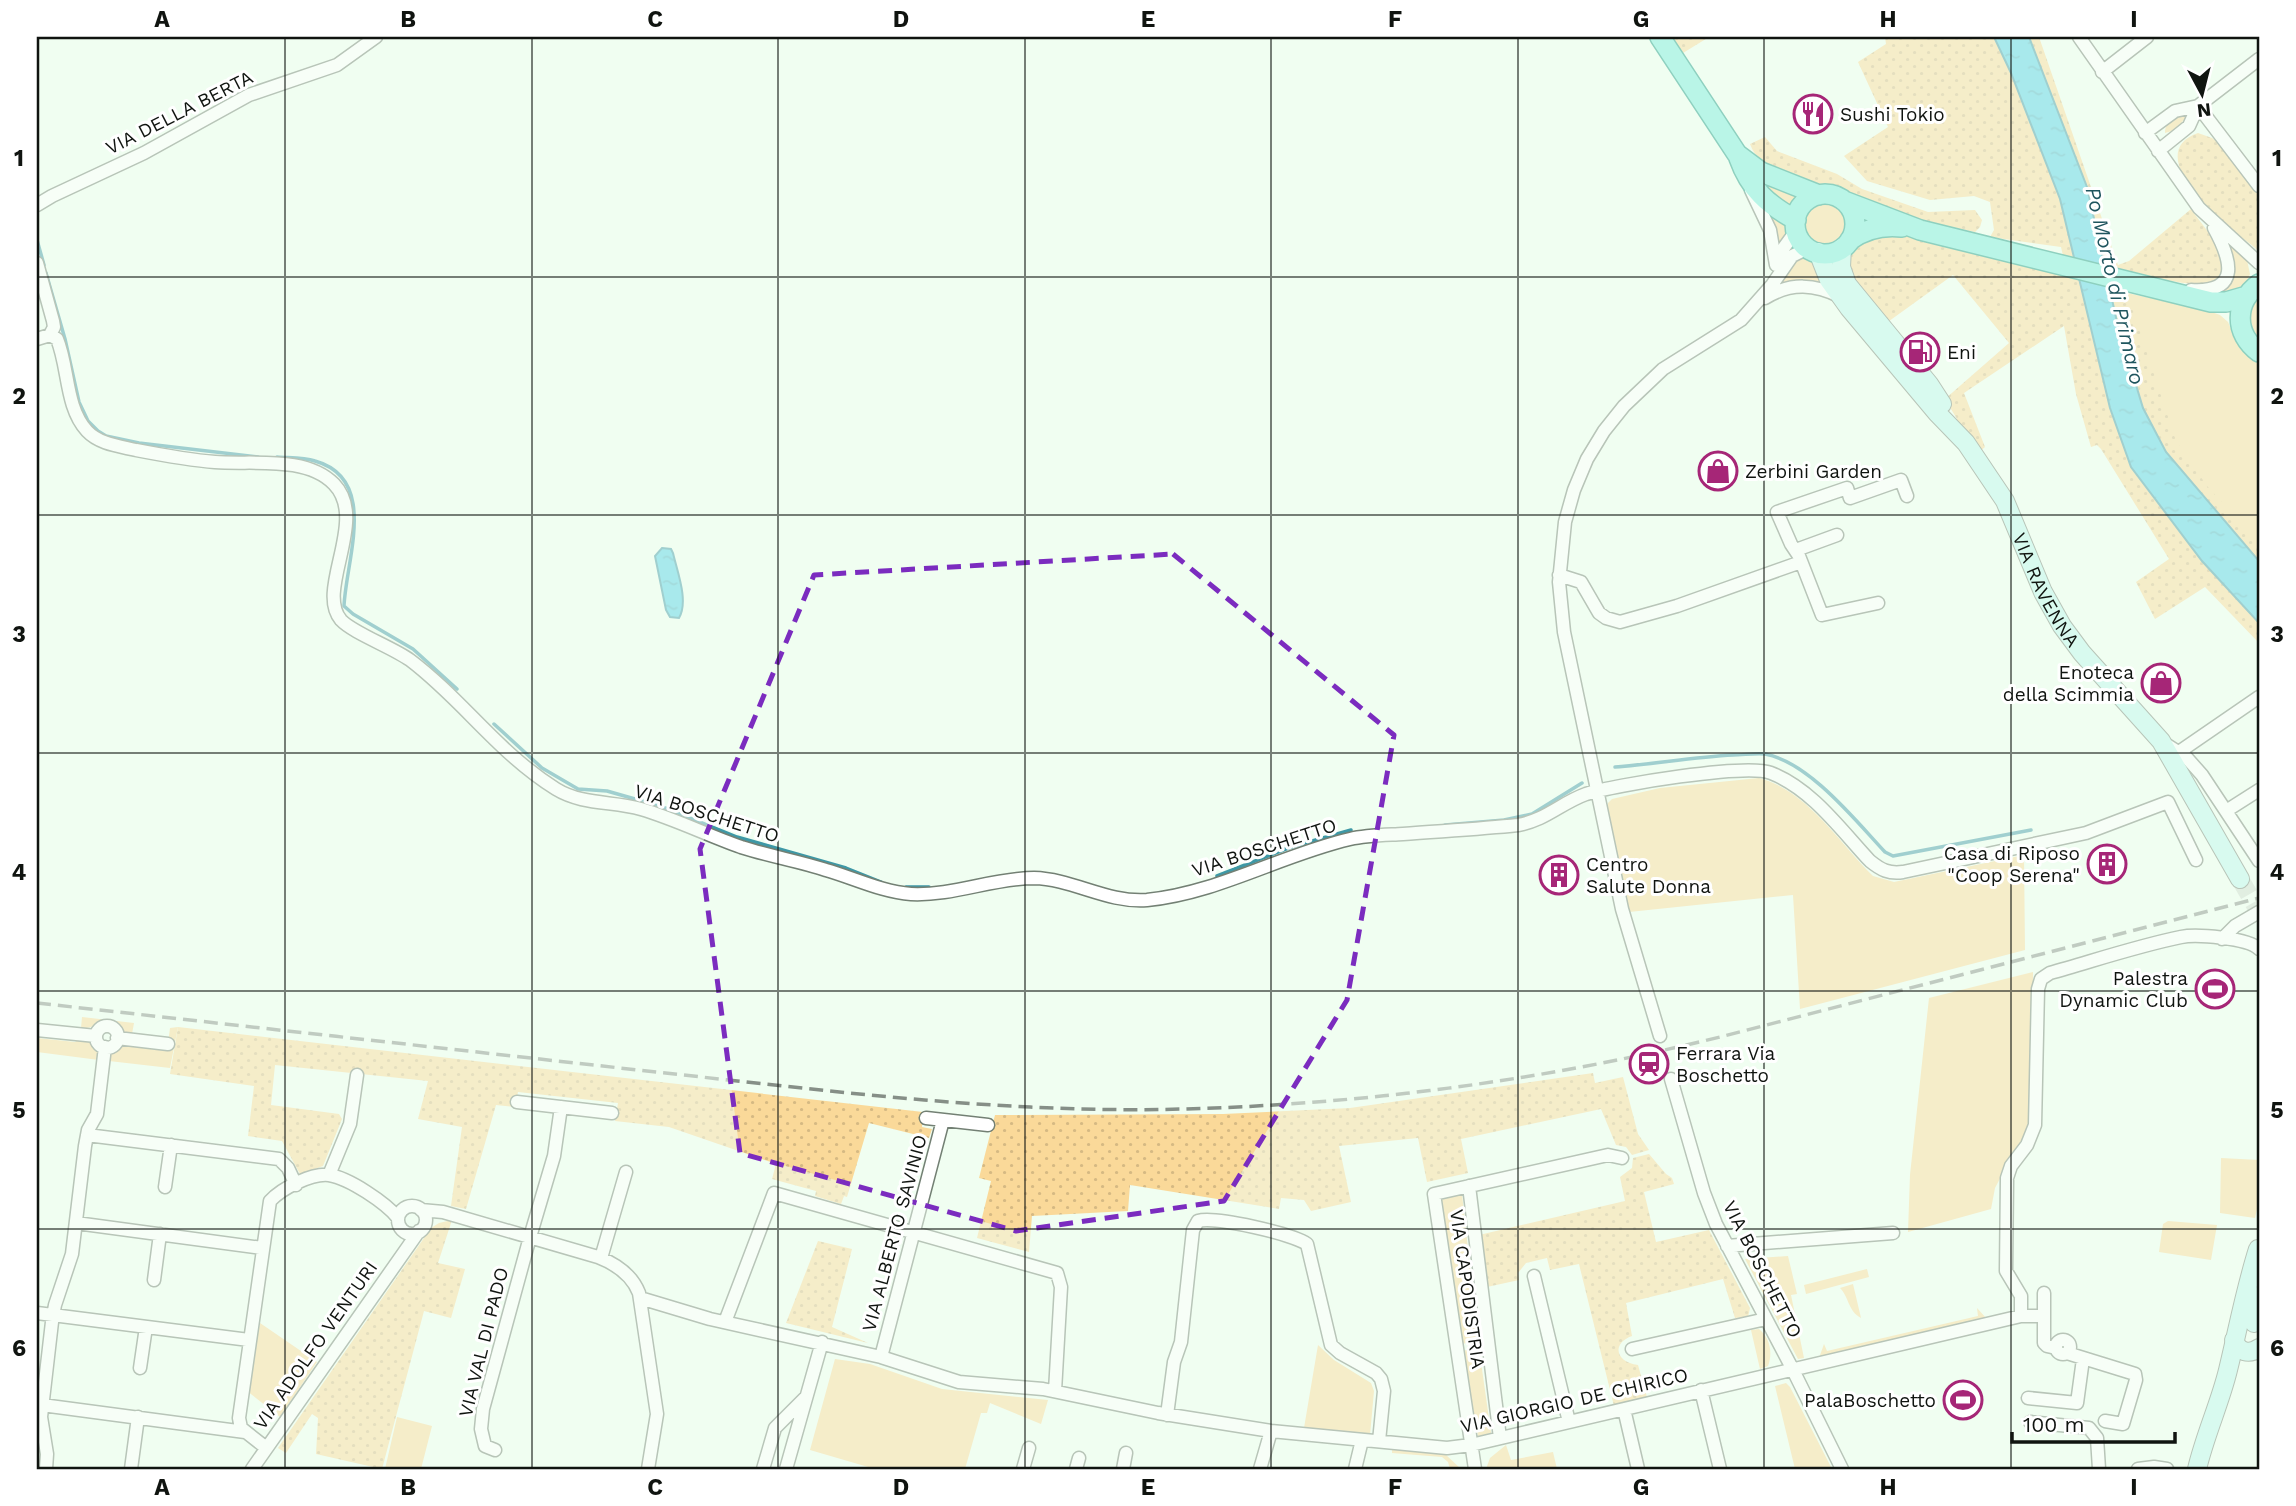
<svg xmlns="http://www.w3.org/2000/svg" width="2296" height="1506" viewBox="0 0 2296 1506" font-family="'Work Sans',sans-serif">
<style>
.grass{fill:#fad999}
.park{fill:url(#park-dots)}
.water{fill:url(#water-ripples);stroke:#3e98a6;stroke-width:2}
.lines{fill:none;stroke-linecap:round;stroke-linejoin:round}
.stream{stroke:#3e98a6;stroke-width:3.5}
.secondary-tunnel{stroke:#cedbcf;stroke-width:18;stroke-dasharray:18 9;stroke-linecap:butt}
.street-casing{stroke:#738074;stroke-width:15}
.secondary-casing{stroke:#738074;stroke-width:20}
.primary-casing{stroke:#189984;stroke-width:22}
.street{stroke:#fff;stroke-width:12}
.secondary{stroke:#bbf6ed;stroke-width:18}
.primary{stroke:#77ecdb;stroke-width:19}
.rail{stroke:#868f87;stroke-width:3.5;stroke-dasharray:14 7;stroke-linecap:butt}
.marked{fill:none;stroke:#7b2cbf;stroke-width:5;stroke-dasharray:14 9;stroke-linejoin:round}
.grid{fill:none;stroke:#101410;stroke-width:2;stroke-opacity:0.55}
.labels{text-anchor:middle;stroke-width:6;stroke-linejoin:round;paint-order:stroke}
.street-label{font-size:19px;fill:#101410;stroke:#fff}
.poi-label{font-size:19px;fill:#101410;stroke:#fff;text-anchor:start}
.water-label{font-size:21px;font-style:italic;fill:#1f555e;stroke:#fff}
.neatline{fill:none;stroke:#101410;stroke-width:2.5}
.grid-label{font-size:23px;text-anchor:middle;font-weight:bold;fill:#101410}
</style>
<defs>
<pattern id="park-dots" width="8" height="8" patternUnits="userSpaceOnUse" patternTransform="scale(1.75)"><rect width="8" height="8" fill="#fad999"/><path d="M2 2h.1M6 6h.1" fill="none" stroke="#d5b983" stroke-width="1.8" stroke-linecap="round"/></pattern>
<pattern id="water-ripples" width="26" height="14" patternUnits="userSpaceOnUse" patternTransform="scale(1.75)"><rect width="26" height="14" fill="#51d0e6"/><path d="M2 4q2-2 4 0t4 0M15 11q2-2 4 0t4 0" fill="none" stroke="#46b2c4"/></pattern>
</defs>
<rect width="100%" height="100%" fill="#f0fef1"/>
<path class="grass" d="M2190,113L2175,130L2165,133C2165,119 2179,116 2190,113Z
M1756,176L1802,196L1791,210L1766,192Z
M1804 224a21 21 0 1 1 42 0a21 21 0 1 1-42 0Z
M1766,209C1789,225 1797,224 1778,250Z
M2226,242L2247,260L2250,274L2246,283L2232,293H2217Z
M1809,254L1814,257L1828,286L1779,287L1800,256Z
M2113,290L2206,310L2220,315L2228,322L2239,347L2246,355L2259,362V557L2170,453Z
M2259,292V344L2254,339L2246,313Z
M1759,778C1808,791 1839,843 1873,876L1894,882L2024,855L2025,950L1800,1009L1793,895L1629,912L1606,810L1608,803L1612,799L1660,788Z
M2033,972V1090L2030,1122L2023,1143L2012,1156L1995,1188L1991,1209L1908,1232L1910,1175L1929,998Z
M82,1017L134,1023L132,1034C122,1033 113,1023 104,1024C95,1024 91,1029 81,1028Z
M178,1027L170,1068L109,1061L113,1049L123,1042L135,1047L167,1051L170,1028Z
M37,1038L75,1042L79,1039L93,1041L99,1050V1060L37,1052Z
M2221,1158L2259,1160V1200L2255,1218L2220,1213Z
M1462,1194L1478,1341L1461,1344L1440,1200Z
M2168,1221L2217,1225L2211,1260L2159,1252L2163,1224Z
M1788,1256L1797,1294L1791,1295L1804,1358L1798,1359L1745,1259Z
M1867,1269L1869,1277L1806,1294L1804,1285Z
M1853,1284L1861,1318C1848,1311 1849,1297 1840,1288Z
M1977,1308L1987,1319L1819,1358L1824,1344L1827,1351L1978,1316Z
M260,1323L317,1362L280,1417L247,1391Z
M1759,1329C1770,1338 1773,1353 1768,1366L1760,1369L1751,1330Z
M1318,1345L1334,1360L1371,1383L1374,1391L1370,1435L1304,1428Z
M1479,1348L1491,1433L1478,1436L1461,1351Z
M835,1359L870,1364L942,1389L1048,1400L1041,1424L990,1403L987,1413H981L965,1469H875L810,1450Z
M1786,1383L1790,1387L1832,1469H1795L1775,1386Z
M397,1417L432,1426L421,1469H385Z
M1506,1445L1511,1460L1553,1452L1557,1469H1486L1490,1458Z
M1392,1448L1445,1454L1461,1469H1450L1448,1462L1442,1457L1392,1453Z"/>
<path class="park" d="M1672,37H1709L1683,53Z
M1885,37H2039L2118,265L2129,261L2191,209C2201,224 2220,243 2223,261C2232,306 2140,271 2120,270L2176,441L2207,486L2259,543V643L2205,587L2155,619L2136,582L2169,559L2101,449L2097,445L2091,447L2076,394L2064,326L1964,393L1985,447L1978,453L1953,424L1957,419L1945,399L2009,343L1953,275L1885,324L1852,285L1847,255L1853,247L1867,235H1903L2068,277L2061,247L1990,237L1994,230L1990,202L1974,196L1930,200L1867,181L1844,156L1888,127L1858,62L1886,44Z
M2198,133L2212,138L2219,143L2259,195V252C2249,241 2236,235 2225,226C2203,207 2148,150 2198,133Z
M1765,137L1777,151L1837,174L1862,189L1928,212L1975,210L1982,220L1980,227L1975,232L1932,223L1786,174C1772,167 1755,160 1750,144Z
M178,1027L923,1112L922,1127L932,1129L929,1138L869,1123L847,1197L844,1196L841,1204L815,1196L816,1191L772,1179L776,1164L669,1127L615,1121L618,1103L518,1092L515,1107L496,1105L466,1209L451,1206L462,1127L418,1119L428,1081L275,1065L271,1105L339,1114L342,1119L323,1166L300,1174L282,1141L248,1136L254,1086L170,1074Z
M1593,1073L1595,1083L1623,1077L1638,1134L1649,1150L1632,1155L1626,1147L1616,1145L1601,1109L1461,1139L1468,1173L1427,1182L1418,1138L1339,1146L1351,1202L1311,1211L1304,1200L1281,1198L1279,1209L1130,1185L1128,1211L1032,1216L1029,1252L977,1238L991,1181L979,1178L995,1115L1223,1114L1350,1108Z
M1649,1154L1666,1174L1672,1178L1674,1184L1644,1192L1656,1242L1709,1230L1750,1308L1748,1317L1735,1318L1723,1279L1626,1303L1632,1336C1610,1344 1617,1363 1638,1365L1647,1397L1614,1406L1579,1264L1550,1270L1547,1258L1526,1263L1518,1273L1519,1280L1487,1287L1479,1235L1625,1201L1620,1177L1632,1168L1633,1158Z
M452,1220L438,1263L465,1269L451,1318L424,1311L382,1469L316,1454L318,1418L312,1414L286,1453L278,1448L431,1228L439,1223Z
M818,1241L852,1249L832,1327L868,1343L786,1323Z"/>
<path class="water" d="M1994,37H2029L2087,187L2117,322L2143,408L2166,452L2259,561V623L2202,561L2131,467L2110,408L2060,199L2011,73Z
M662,548L671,549L673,553C677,571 689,601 679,618L670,617L666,610L655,556Z"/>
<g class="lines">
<path class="stream" d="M37,240L44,265
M46,273L65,339L79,402L88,421L98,431L106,436L139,443L258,457
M277,457C289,458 303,457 315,461C379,479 346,559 344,606L353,614L413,649L457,689
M494,724L542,768L578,789L607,791L663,807L737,837L846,868L881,882
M1615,767C1654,764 1694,757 1733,755C1743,755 1755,753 1765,754C1809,762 1856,821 1885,852L1893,856L2031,830
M1445,825L1504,820L1532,814L1582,783
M1217,876L1291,847L1351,830
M906,887H929"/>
<path class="secondary-tunnel" d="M2240,879L2259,912"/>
<defs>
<path id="street" d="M2079,37L2199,208L2259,263
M2102,72L2147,37
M2198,106L2259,186
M2145,133L2175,111L2198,106L2259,59
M2158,151L2189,126L2198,106
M1751,190L1770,230L1776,265
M37,205L52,196L144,153L249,95L337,65L376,37
M37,263L53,321L54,327L50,335
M1777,263L1780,253L1796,231
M2191,290C2242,293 2231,259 2214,228
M1765,298C1791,282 1815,284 1841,297
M37,339L50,335L57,339C69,368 65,407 87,431C99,444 119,446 136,450C162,455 188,460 215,462C251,465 306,455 334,484C369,520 315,590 341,620C353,633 392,647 410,660C463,700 497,752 556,789C582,805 613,801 641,809C675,819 707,835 741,847C769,856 798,861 826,870C854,878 882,892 911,894C953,896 993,878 1034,878C1073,879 1107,903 1147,900C1218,893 1281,855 1350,839C1367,835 1386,835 1403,834C1441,831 1480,829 1518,825C1546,820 1561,803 1586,794C1614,785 1747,763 1771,773C1812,789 1841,830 1870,861C1881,870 1889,874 1903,872L2086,833L2168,802L2196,860
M1796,550L1837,535
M1559,575L1581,582L1599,613L1606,618L1620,622L1677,606L1801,562
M1878,603L1822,615L1799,556L1791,544L1777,512L1847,488L1850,498L1901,480L1907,496
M2164,743L2186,757L2202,775L2259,861
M2179,752L2259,697
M2226,811L2259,790
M2222,939L2235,926L2259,912
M96 1037a11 11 0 1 1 22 0a11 11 0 1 1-22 0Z
M37,1030L96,1036
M1660,1036L1622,909L1564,632L1559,582L1565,522L1574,490L1587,459L1604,431L1624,406L1663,369L1741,320L1772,285L1792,256L1808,248
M117,1038L168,1044
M1671,1079L1704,1193L1716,1224L1792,1368L1842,1469
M517,1102L612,1113
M926,1118L988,1125
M87,1135L279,1159L288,1168L296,1185
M329,1175L350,1124L357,1075
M1469,1186L1500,1438
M165,1187L171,1145
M398 1220a14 14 0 1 1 28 0a14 14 0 1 1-28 0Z
M421,1210L443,1212L598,1257C616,1264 632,1275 639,1293L657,1414L648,1469
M76,1223L262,1248
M1727,1246L1893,1233
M601,1258L626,1172
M1534,1276L1569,1422
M154,1280L160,1234
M2044,1293V1343L2047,1346L2056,1348
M640,1298L710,1319L881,1357L959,1382L1043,1389L1158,1413L1271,1431L1447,1448L1471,1445L2021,1316H2044
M37,1313L249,1340
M2021,1316V1296L2006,1271L2007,1178L2011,1166L2027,1145L2035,1125L2038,989L2041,979L2050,973C2093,961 2137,946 2181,937C2196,934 2249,938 2259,949
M725,1322L774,1193L1057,1273L1061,1287L1055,1391
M2056 1347a7 7 0 1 1 14 0a7 7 0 1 1-14 0Z
M1632,1349L1766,1319
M2067,1353L2135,1374L2136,1380L2123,1424L2105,1421
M881,1357L943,1120
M140,1368L146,1327
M1701,1390L1720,1469
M2028,1398L2077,1403L2083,1359
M42,1405L245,1432
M1624,1409L1638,1469
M1167,1415L1174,1362L1181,1342L1193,1230L1198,1221C1215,1216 1293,1234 1307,1244L1331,1345L1340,1353L1376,1373L1381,1379L1384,1391L1379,1441
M2030,1422L2089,1428L2097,1438L2099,1469
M265,1447L241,1428L239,1418L270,1201C282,1188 312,1173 329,1175C349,1178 386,1203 398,1218
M495,1450L485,1446L481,1429L483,1409L530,1237L554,1156L561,1107
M46,1469L47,1454L41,1417L52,1322L55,1305L72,1254L85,1146L88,1130L97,1114L105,1047
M131,1469L138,1417
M252,1469L419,1231
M763,1469L775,1428L806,1397
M786,1469L822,1342
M1023,1469L1029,1448
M1076,1469L1079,1458
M1123,1469L1126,1453
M1260,1469L1271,1431
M1355,1469L1362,1440
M1475,1469L1434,1194L1608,1155L1622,1158
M2138,1469L2154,1467L2167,1469"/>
<g id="secondary">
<path d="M1842,248L1841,267L1847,284L1929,384L1942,404"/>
<path id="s1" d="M1818,252L1829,280L1849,308L1937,413L1966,443L2005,501L2043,592L2062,626L2082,653L2161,741L2240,879"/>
<path d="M2252,1295L2254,1323"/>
<path d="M2234,1340C2238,1352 2249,1355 2259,1348"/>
<path d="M2197,1469C2205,1435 2220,1403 2228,1370C2238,1329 2245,1290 2258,1249"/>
</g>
<path id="primary" d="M1660,37L1737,154L1761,172L1819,195
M1739,158C1750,189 1768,205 1796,220
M1795 224a30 30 0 1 1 60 0a30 30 0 1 1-60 0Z
M1844,201L1920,230L2211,302H2226L2247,296
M1850,240C1865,229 1884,225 1902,227
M2259,284C2234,302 2234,334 2259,352"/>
</defs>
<use href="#street" class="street-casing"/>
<use href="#secondary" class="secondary-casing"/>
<use href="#primary" class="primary-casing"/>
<use href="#street" class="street"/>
<use href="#secondary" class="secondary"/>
<use href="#primary" class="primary"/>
<path class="rail" d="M37,1003C243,1026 450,1049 656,1072C831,1091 1007,1114 1184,1109C1366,1104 1547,1080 1724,1036L2259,898"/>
</g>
<path d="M0 0H2296V1506H0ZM1173,554L1394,735L1347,1000L1224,1201L1016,1231L740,1153L700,849L814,575Z" fill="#f0fef1" fill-opacity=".55" fill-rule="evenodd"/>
<path class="marked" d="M1173,554L1394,735L1347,1000L1224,1201L1016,1231L740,1153L700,849L814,575Z"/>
<path class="grid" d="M285,37V1469M532,37V1469M778,37V1469M1025,37V1469M1271,37V1469M1518,37V1469M1764,37V1469M2011,37V1469M37,277H2259M37,515H2259M37,753H2259M37,991H2259M37,1229H2259"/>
<defs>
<symbol id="restaurant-ring" viewBox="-11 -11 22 22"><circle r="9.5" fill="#fff" stroke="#a62677" stroke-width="1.5"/><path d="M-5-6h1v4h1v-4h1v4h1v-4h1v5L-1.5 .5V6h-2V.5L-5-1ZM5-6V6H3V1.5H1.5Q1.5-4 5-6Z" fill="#a62677"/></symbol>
<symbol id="fuel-ring" viewBox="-11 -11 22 22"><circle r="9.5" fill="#fff" stroke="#a62677" stroke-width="1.5"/><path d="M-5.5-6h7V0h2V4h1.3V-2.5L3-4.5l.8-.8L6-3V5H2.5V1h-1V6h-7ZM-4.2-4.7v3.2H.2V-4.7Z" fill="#a62677"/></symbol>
<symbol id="shop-ring" viewBox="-11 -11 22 22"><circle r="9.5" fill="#fff" stroke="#a62677" stroke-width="1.5"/><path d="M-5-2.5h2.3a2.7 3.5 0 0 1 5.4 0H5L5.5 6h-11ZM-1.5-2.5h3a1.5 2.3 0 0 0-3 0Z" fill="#a62677"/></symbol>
<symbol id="building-ring" viewBox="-11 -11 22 22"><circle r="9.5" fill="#fff" stroke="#a62677" stroke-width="1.5"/><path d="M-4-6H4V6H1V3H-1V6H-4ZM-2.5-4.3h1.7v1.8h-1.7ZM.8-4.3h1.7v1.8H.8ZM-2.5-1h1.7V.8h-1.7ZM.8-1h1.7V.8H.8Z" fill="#a62677"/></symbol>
<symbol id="stadium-ring" viewBox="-11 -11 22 22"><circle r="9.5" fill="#fff" stroke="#a62677" stroke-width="1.5"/><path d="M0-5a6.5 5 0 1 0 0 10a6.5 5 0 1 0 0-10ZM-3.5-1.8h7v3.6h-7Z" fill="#a62677"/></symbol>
<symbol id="station-ring" viewBox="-11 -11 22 22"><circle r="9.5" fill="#fff" stroke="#a62677" stroke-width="1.5"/><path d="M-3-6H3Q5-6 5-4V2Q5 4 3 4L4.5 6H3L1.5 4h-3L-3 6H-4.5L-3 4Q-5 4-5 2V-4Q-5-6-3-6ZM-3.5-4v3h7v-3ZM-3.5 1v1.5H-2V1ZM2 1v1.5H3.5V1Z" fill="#a62677"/></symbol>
</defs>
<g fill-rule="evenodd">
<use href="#restaurant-ring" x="1791" y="92" width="44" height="44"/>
<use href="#fuel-ring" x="1898" y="330" width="44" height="44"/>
<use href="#shop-ring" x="1696" y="449" width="44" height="44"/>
<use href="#shop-ring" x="2139" y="661" width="44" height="44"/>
<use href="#building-ring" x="2085" y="842" width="44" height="44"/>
<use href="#building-ring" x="1537" y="853" width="44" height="44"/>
<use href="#stadium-ring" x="2193" y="967" width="44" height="44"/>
<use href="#station-ring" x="1627" y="1042" width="44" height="44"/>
<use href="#stadium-ring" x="1941" y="1378" width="44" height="44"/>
</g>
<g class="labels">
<g class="street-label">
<text transform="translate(179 112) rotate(-27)" y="7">VIA DELLA BERTA</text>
<text dy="7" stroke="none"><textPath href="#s1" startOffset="411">VIA RAVENNA</textPath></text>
<text transform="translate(707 813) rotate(18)" y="7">VIA BOSCHETTO</text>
<text transform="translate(1264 847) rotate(-18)" y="7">VIA BOSCHETTO</text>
<text transform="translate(894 1233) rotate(-75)" y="7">VIA ALBERTO SAVINIO</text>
<text transform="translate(1763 1269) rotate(63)" y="7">VIA BOSCHETTO</text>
<text transform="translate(1468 1289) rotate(82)" y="7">VIA CAPODISTRIA</text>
<text transform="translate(483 1342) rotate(-76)" y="7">VIA VAL DI PADO</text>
<text transform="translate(315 1345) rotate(-55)" y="7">VIA ADOLFO VENTURI</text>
<text transform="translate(1574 1400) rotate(-13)" y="7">VIA GIORGIO DE CHIRICO</text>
</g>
<g class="poi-label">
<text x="1840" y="121">Sushi Tokio</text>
<text x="1947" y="359">Eni</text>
<text x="1745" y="478">Zerbini Garden</text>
<text x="2134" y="679" text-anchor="end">Enoteca<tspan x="2134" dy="22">della Scimmia</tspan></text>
<text x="2080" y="860" text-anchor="end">Casa di Riposo<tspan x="2080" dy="22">"Coop Serena"</tspan></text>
<text x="1586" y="871">Centro<tspan x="1586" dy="22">Salute Donna</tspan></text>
<text x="2188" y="985" text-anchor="end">Palestra<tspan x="2188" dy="22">Dynamic Club</tspan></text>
<text x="1676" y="1060">Ferrara Via<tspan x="1676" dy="22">Boschetto</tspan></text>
<text x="1936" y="1407" text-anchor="end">PalaBoschetto</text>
</g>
<g class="water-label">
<text transform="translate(2115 286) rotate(77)" y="7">Po Morto di Primaro</text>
</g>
</g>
<rect width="2296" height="1506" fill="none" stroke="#ffffff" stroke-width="77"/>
<g transform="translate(2202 94) rotate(173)" stroke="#ffffff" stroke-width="5" paint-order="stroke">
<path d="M0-5L12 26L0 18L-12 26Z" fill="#101410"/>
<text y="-10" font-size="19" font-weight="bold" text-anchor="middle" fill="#101410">N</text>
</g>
<path d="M2012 1432v10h163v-10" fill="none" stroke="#101410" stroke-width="3.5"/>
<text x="2023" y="1432" font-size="21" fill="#101410" stroke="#ffffff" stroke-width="5" paint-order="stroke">100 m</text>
<rect x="38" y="38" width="2220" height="1430" class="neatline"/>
<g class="grid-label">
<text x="162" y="27">A</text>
<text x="408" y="27">B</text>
<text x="655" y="27">C</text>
<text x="901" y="27">D</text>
<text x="1148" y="27">E</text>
<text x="1395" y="27">F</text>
<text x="1641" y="27">G</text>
<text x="1888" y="27">H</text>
<text x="2134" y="27">I</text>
<text x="19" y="166">1</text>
<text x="2277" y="166">1</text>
<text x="19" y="404">2</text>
<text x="2277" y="404">2</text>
<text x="19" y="642">3</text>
<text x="2277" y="642">3</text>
<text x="19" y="880">4</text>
<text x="2277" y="880">4</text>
<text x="19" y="1118">5</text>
<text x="2277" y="1118">5</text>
<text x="19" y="1356">6</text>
<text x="2277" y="1356">6</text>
<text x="162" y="1495">A</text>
<text x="408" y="1495">B</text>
<text x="655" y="1495">C</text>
<text x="901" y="1495">D</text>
<text x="1148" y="1495">E</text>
<text x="1395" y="1495">F</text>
<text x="1641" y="1495">G</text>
<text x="1888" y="1495">H</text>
<text x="2134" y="1495">I</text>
</g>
</svg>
